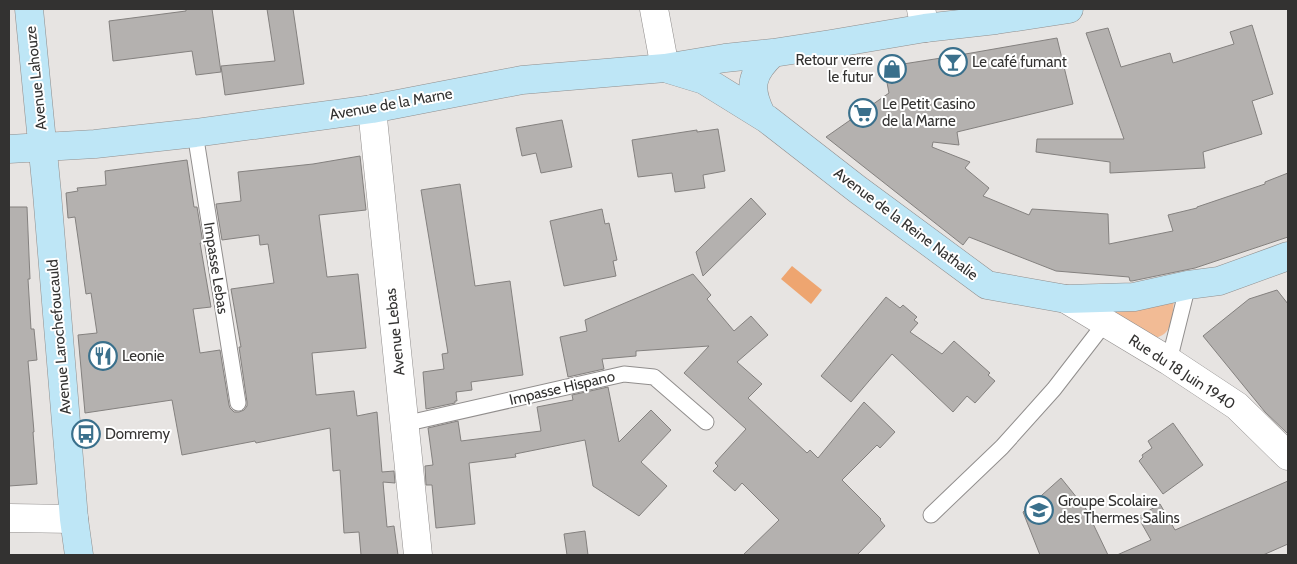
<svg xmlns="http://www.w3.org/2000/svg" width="1297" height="564" viewBox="0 0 1297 564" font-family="Cabin,sans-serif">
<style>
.green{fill:#f2bb95}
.water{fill:#eea570}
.building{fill:#b4b1af;stroke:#84817f}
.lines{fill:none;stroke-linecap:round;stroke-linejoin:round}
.lane-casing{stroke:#918e8d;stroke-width:17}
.street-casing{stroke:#918e8d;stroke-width:29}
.secondary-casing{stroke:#918e8d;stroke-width:29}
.lane{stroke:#fff;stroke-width:15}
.street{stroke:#fff;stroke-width:28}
.secondary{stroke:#bee6f6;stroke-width:28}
.labels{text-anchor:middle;stroke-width:4;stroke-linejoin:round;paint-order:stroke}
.poi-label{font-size:15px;fill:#333231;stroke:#fff;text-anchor:start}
.street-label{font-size:15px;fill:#333231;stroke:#fff}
</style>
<rect width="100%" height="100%" fill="#e7e4e2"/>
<path class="green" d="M1174,301C1172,317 1173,336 1153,338L1111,312L1149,308Z"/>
<path class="water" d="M792,266L822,290L811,304L781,279Z"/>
<path class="building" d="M186,9H212L221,72L196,75L192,51L113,61L109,21L186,11Z
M267,9H293L304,84L225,95L221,66L275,61Z
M1252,25L1273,94L1252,101L1262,134L1203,152L1205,168L1110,173V162L1036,152L1037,139H1124L1086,33L1108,28L1121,67L1170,53L1173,63L1234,44L1230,32Z
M1057,38L1073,104L957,132L959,145L933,142L932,147L970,162L965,168L989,188L983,196L1029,215L1032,209L1108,214L1109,244L1173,231L1168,215L1197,208V207L1265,184V182L1288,173V237L1195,268L1132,281H1130L1129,277L1056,271L969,237L963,245L826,137L889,93L884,67L954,56Z
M562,120L572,167L541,173L536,153L522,156L516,128Z
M718,129L725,171L703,175L705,188L675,192L672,173L638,177L632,140L697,130V132Z
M360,156L366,210L319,215L327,277L358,274L366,348L312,353L316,395L354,391L357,416L377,412L382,472L394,471L395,483L383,482L387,527L394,526L398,555H361L359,532L344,533L340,470L333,471L330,428L256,443L255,441L182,455L172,400L85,413L78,335L97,333L91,293L86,294L75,217L68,218L66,193L78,191L77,188L106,185L105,171L187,160L194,207H197L203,243H200L211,307L193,309L200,353L220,350L229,405L230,408L234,412H239L244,410L247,406V402L239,347H241L231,289L274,283L268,244L260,245L259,235L222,240L216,204L241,201L238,172L313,164Z
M460,184L475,286L510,281L523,375L471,382L472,390L456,392L457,401H455V403L426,409L423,372L444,369L442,354L448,353L421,190Z
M751,198L766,214L703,276L696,252Z
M9,207H27L30,279H28L31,329H34L37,360L28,361L34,432H33L37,484L9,486Z
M602,209L605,224L609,223L617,260L613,261L616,276L564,286L550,221Z
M693,274L711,295L707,299L734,331L751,316L768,335L737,362L762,384L748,398L807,453L810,450L818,458L864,402L895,432L880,448L877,445L842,480L881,519L880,520L885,526L857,555H743L779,520L742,483L735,491L713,471L718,466L715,463L746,429L684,373L709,346L636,351V356L602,359L604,369L568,377L560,337L587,331L585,320Z
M1277,290L1288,304V434L1265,412L1203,336L1249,299Z
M886,297L900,308L903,305L917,317L914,320L918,323L910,332L942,354L954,341L990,373L988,375L995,381L975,403L967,396L953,412L892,354L851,402L821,376Z
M608,387L619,442L651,410L671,430L641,462L667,486L639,516L593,486L585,440L515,454L516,457L469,463L475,524L436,528L432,485H426L425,466L433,465L428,428L458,421L461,441L541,431L537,407L573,400L572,395Z
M1173,423L1203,465L1163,494L1139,461L1143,457L1142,455L1152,448L1148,441Z
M1061,478L1086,509L1108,555H1040L1023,512Z
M1288,481V544L1263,555H1117L1151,540L1138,517L1160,504L1175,530Z
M585,531L588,555H567L564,534Z"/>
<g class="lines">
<defs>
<path id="lane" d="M195,133L238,403
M1169,361L1188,285
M404,424L624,374L654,377L706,422
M931,515L1002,447L1054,389L1105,323"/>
<path id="street" d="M654,9L665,68
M921,9L925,28
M372,109L418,555
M1066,299L1169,361L1237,406L1288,456
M9,518L74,519"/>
<path id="secondary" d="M29,9L47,193L74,519L79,555
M668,69L704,80L767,119L857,189L987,285L1066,299L1134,297L1188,285L1219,281L1288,256
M761,114C748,88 751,73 773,53
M9,149L95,144L195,133L372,109L522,80L665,68L725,58L773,53L831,44L925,28L996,20L1069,9"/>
</defs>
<use href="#lane" class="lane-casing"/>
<use href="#street" class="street-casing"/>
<use href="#secondary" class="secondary-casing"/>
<use href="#lane" class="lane"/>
<use href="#street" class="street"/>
<use href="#secondary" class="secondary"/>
</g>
<defs>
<symbol id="bar-ring" viewBox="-11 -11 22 22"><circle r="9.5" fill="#fff" stroke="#3a708c" stroke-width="1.5"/><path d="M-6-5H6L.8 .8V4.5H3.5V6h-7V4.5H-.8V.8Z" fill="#3a708c"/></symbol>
<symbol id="shop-ring" viewBox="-11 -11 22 22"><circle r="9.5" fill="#fff" stroke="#3a708c" stroke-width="1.5"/><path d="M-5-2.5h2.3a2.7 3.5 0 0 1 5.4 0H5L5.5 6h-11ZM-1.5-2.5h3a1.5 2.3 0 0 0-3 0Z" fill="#3a708c"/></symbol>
<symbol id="supermarket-ring" viewBox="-11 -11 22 22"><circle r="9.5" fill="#fff" stroke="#3a708c" stroke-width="1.5"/><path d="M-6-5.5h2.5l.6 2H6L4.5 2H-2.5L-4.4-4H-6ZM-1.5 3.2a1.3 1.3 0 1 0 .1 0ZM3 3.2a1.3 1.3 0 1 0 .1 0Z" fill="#3a708c"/></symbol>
<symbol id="restaurant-ring" viewBox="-11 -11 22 22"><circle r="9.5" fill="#fff" stroke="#3a708c" stroke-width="1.5"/><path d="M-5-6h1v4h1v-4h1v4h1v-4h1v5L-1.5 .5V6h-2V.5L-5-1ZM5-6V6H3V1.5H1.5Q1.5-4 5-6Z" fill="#3a708c"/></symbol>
<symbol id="bus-ring" viewBox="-11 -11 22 22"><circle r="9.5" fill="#fff" stroke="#3a708c" stroke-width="1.5"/><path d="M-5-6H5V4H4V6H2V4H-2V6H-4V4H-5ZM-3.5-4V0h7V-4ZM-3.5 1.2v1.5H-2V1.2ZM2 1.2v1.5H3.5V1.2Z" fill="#3a708c"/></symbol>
<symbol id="school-ring" viewBox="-11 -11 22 22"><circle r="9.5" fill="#fff" stroke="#3a708c" stroke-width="1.5"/><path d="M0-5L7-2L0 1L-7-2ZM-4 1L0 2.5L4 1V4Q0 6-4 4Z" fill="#3a708c"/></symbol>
</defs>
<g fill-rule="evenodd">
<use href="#bar-ring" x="937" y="46" width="32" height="32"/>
<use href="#shop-ring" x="876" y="53" width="32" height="32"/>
<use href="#supermarket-ring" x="847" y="97" width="32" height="32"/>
<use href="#restaurant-ring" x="87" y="340" width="32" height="32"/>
<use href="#bus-ring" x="70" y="418" width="32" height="32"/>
<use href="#school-ring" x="1023" y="494" width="32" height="32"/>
</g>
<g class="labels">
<g class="poi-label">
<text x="873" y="65" text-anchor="end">Retour verre<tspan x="873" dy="17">le futur</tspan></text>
<text x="972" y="67">Le café fumant</text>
<text x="882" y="109">Le Petit Casino<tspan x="882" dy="17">de la Marne</tspan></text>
<text x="122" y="361">Leonie</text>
<text x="105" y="439">Domremy</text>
<text x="1058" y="506">Groupe Scolaire<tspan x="1058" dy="17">des Thermes Salins</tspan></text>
</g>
<g class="street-label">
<text transform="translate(36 78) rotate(-96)" y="5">Avenue Lahouze</text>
<text transform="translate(391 104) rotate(-10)" y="5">Avenue de la Marne</text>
<text transform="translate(906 224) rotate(37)" y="5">Avenue de la Reine Nathalie</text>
<text transform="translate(216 268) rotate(81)" y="5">Impasse Lebas</text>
<text transform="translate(395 332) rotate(-96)" y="5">Avenue Lebas</text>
<text transform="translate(59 337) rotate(-95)" y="5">Avenue Larochefoucauld</text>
<text transform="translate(1182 372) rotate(33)" y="5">Rue du 18 Juin 1940</text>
<text transform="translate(562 388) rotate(-13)" y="5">Impasse Hispano</text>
</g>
</g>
<rect width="1297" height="564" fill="none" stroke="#333231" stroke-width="20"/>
</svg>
